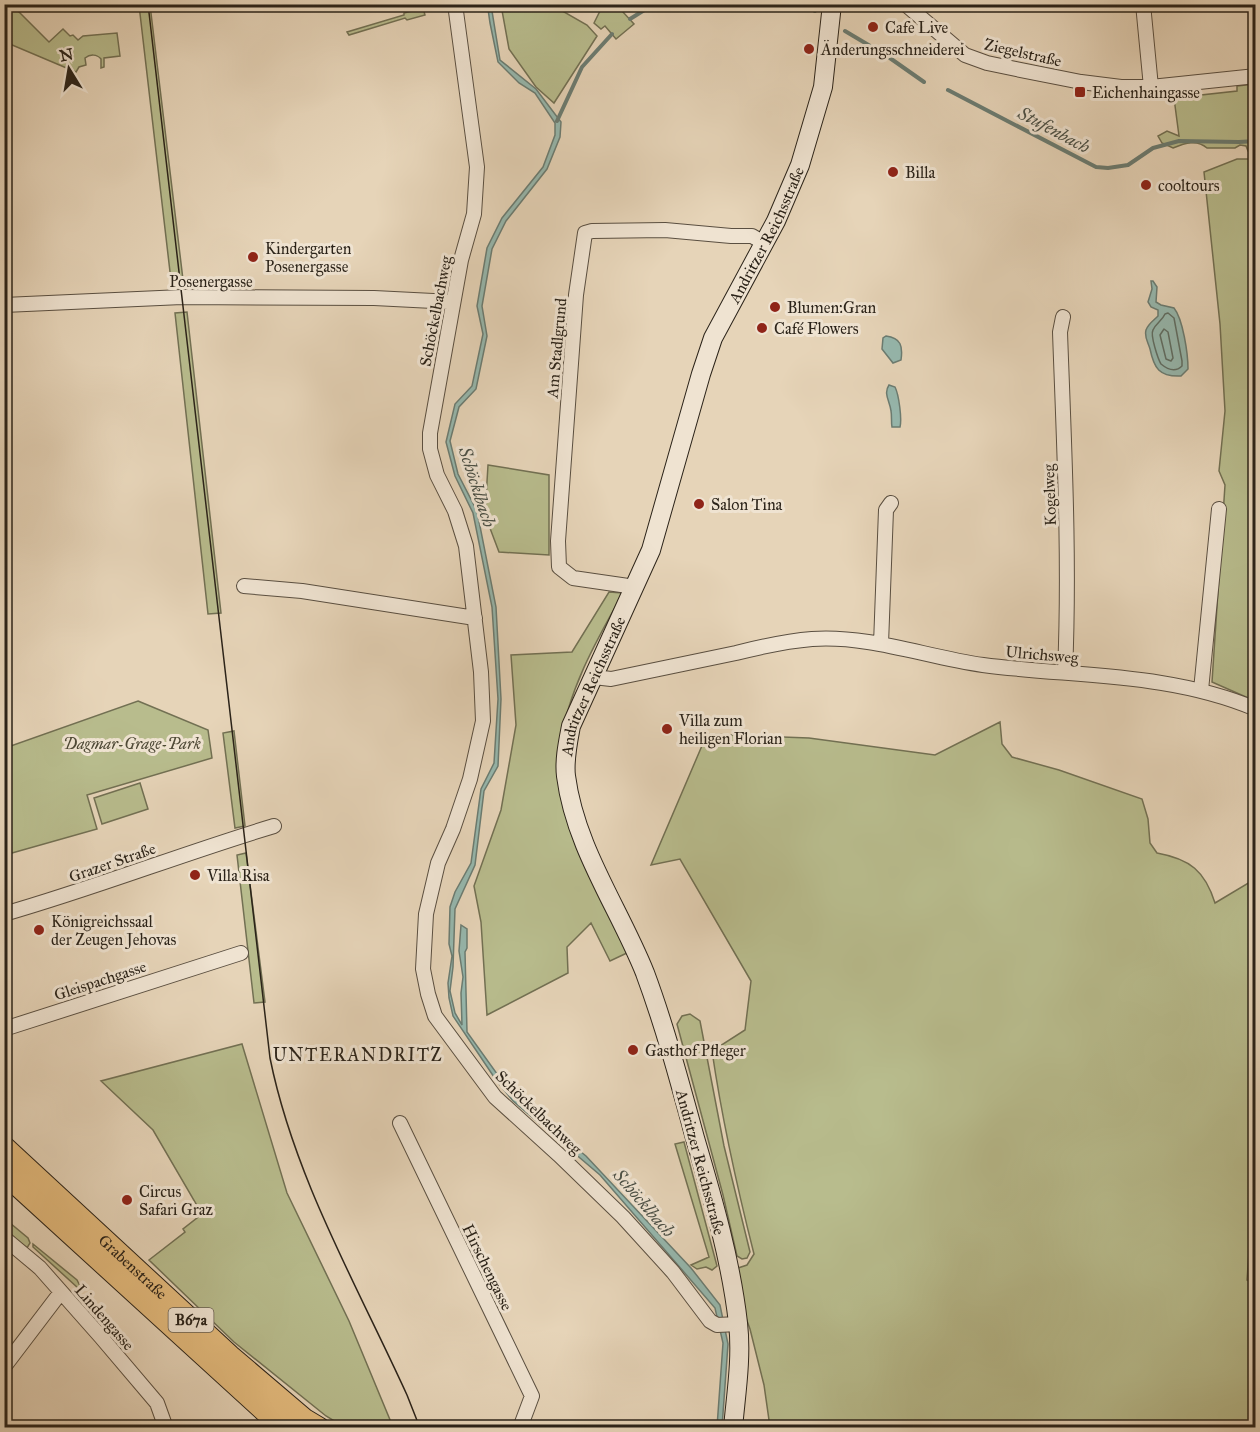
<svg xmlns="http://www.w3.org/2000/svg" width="1260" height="1432" viewBox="0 0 1260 1432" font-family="'IM FELL Great Primer',serif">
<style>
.green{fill:#b8bc8d;stroke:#727053;stroke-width:1.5}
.water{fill:#96b8ae;stroke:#6b7c72;stroke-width:1.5}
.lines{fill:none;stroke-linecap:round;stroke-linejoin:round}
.shore{stroke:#606e64;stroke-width:1.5}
.stream{stroke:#6b7c72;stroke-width:4}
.minor-casing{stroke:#5a4f41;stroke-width:16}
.secondary-casing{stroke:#2b2319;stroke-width:20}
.primary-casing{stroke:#2b2319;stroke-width:23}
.minor{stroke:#efe3d1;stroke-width:14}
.secondary{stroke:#efe3d1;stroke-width:18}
.primary{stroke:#e3ba7c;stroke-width:21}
.tram{stroke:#2b2319;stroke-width:1.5}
.poi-dot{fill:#8f2418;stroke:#efe3d1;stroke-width:2}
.labels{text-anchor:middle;stroke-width:6;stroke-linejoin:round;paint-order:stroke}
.shield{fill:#efe3d1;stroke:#665d50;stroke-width:1.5}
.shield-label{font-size:15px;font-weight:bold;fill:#2b2319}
.poi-label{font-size:16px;fill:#2b2319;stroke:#efe3d1;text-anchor:start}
.street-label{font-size:16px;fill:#2b2319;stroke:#efe3d1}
.park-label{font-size:16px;font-style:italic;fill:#4e4936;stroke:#efe3d1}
.water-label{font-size:18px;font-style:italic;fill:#4b5046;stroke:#efe3d1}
.neighbourhood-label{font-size:18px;letter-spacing:1.5px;fill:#2b2319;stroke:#efe3d1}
</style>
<rect width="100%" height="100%" fill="#e6d4b8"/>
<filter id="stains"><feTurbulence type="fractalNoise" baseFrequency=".00333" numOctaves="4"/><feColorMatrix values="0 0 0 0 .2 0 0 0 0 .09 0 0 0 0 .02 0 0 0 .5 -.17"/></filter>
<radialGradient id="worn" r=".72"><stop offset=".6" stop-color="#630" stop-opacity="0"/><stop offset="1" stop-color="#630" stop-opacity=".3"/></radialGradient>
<path class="green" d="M4,5H12L49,42L63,29L70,36L73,35L78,40L83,36L117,33L120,56L104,58V67L101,68V59C97,54 90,54 85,58L86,65L79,67L76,72L5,42Z
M139,5H150L184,288L172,289Z
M501,5H552L587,25L597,36L554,103L536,87L509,49Z
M603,5H632L622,11L634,24L616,39L605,26L601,29L594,23Z
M423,8L425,15L407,20L405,18L349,35L347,32L404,15V13Z
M1255,84V150L1248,151L1246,146L1240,145L1235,148H1207C1197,139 1185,143 1173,148L1162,143L1158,136L1167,131L1179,136L1174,98L1237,91V86Z
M1237,159H1255V701L1212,682L1225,485L1219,471L1225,411L1220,324L1204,172Z
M187,312L221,613L208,614L175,313Z
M488,465L549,475V555L499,552L485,515Z
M609,592L623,593C596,641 568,690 560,746L629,952L610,961L591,923L567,947L568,973L487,1015L481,922L474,886L501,810L516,725L511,655L572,652Z
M138,701L208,730L212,758L87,795L97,829L5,855V748Z
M1000,722L1002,744L1012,757L1059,770L1142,799L1148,819L1150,843L1157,853C1190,859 1205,871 1215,903L1255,879L1256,1155L1247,1280L1255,1284V1427H770L764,1385L750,1329L729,1271L747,1265L754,1254C737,1187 722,1119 712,1051L745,1030L751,981L680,859L651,865L707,734L809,738L935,755Z
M234,731L245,826L235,828L223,733Z
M140,783L148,809L102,824L94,798Z
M246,853L265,1002L254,1003L237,855Z
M690,1014L700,1021L724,1146L750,1252L747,1258L742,1259L737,1256L723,1195L677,1024L682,1016Z
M242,1044L287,1193L349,1321L393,1427H344L326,1416L234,1342L149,1260L185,1232L183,1229L202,1214L153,1130L101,1081Z
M684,1142L717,1266L712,1270L706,1267L697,1269L691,1265L709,1257L675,1144Z
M4,1218L28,1238L30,1243L27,1248L5,1232Z
M33,1244L77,1280L80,1286L78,1288L33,1247Z"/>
<path class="water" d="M490,5H495L492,11L500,60L536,89L561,122L560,137L547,169L506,221L492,249L482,306L487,336L476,389L459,407L450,441L458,474L477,511L496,607L501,699L498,766L484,791L475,865L455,909L453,967L450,991L455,1013L462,1025L461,993L463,977L459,951L461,925L467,929V948L465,952L467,1032L515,1099L586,1156L691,1268L720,1305L728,1344L722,1427H717L723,1343L715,1308L600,1175L513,1101L496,1080L453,1016L449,998L448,983L452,956L449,944L450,907L455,892L471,863L481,789L494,763L498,699L492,607L473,513L455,476L446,442L455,404L472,386L483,334L477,306L487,248L502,218L543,167L555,135V123L535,93L519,83L498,62L490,23L488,9Z
M1151,281H1153L1157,287L1156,302L1161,305L1174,308C1183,319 1188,354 1188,369L1181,376C1159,377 1154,368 1150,349C1148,342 1144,337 1146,330C1148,324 1154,320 1158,316V310L1151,307L1148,302L1152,289Z
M886,336C901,338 903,346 901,360L893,363L882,349L883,338Z
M889,385L895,387C899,395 902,419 900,427H892C891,422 892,416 891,411C890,401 883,394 889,385Z"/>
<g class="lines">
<path class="shore" d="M1168,313L1174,318L1182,361V366C1175,373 1167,369 1161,364C1158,359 1150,335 1153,330C1156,323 1162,321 1165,314Z
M1164,329L1168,332L1173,358L1171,361L1166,359L1160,335Z"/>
<path class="stream" d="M804,4L815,11
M630,19L654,4
M845,31L887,56L924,82
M948,90L1096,167L1108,168L1128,165L1153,148L1179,141L1239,142L1256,141
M557,121L582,67L612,34"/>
<defs>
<path id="minor" d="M455,4L477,167L474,214L461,260L430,433V449L437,475L455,511L466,546L481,672L483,721L470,779L453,829L438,863L426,914L423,969L428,994L435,1016L495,1097L559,1155L623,1217L673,1272L710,1321L717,1325L738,1324
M905,4L965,55L987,63L1016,69L1081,82L1121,87H1151L1256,76
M1143,4L1151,87
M4,305L182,297L374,298L453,302
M1063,317L1060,332C1064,445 1070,559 1065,672
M244,586L302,591L475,618
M635,587L573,578L559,567L558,541L576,295L585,233L592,231L665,230L731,236H752L764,243
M881,644L886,510L891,503
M594,677L611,679C653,670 694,662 736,653C760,647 787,641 812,639C870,635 926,657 983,665C1074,677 1169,672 1256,709
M1201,690L1219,509
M4,914C95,888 184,853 274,826
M4,1029L241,953
M400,1123L532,1396L520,1428
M4,1238L40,1268L101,1337L157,1403L166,1428
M4,1367L61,1292"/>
<g id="secondary">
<path id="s1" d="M733,1428C736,1394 742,1358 738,1323C731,1261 713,1199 695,1138C680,1083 665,1027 645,973C619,908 575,847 566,776C564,760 568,742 571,726L651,550L701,374L713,338L776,221L800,165L823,87L832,4"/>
</g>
<g id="primary">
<path id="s2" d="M4,1147L230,1356L304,1419L319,1428"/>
<path d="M4,1173L268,1414L288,1428"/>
</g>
</defs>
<use href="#minor" class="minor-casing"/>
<use href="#secondary" class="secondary-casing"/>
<use href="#primary" class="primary-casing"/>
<use href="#minor" class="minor"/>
<use href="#secondary" class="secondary"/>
<use href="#primary" class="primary"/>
<path class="tram" d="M148,4L270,1058C294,1177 357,1285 407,1395L420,1428"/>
</g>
<g class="poi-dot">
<circle cx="873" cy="27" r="6"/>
<circle cx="809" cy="49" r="6"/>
<rect x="1074" y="86" width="12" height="12" rx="3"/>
<circle cx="893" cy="172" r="6"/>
<circle cx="1146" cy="185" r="6"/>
<circle cx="253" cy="257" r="6"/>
<circle cx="775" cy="307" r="6"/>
<circle cx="762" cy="328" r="6"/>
<circle cx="699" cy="504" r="6"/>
<circle cx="667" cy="729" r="6"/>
<circle cx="195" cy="875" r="6"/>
<circle cx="39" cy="930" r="6"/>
<circle cx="633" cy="1050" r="6"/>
<circle cx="127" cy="1200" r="6"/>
</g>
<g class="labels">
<rect class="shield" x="168.5" y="1308" width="45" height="24" rx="4.5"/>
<g class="shield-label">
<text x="191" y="1325">B67a</text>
</g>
<g class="poi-label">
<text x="885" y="33">Cafe Live</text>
<text x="821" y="55">Änderungsschneiderei</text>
<text x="1092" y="98">Eichenhaingasse</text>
<text x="905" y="178">Billa</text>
<text x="1158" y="191">cooltours</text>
<text x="265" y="254">Kindergarten<tspan x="265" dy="18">Posenergasse</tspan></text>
<text x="787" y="313">Blumen:Gran</text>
<text x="774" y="334">Café Flowers</text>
<text x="711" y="510">Salon Tina</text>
<text x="679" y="726">Villa zum<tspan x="679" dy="18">heiligen Florian</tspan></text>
<text x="207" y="881">Villa Risa</text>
<text x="51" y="927">Königreichssaal<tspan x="51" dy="18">der Zeugen Jehovas</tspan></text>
<text x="645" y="1056">Gasthof Pfleger</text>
<text x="139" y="1197">Circus<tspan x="139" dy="18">Safari Graz</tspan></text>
</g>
<g class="street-label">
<text transform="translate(1023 52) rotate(13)" y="6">Ziegelstraße</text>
<text dy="6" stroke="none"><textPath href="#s1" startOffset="1262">Andritzer Reichsstraße</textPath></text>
<text x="211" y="287">Posenergasse</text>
<text transform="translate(435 311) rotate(-79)" y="6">Schöckelbachweg</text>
<text transform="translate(556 348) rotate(-85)" y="6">Am Stadlgrund</text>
<text transform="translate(1049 495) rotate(-92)" y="6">Kogelweg</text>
<text transform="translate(1042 654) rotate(5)" y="6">Ulrichsweg</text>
<text dy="6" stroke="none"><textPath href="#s1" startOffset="776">Andritzer Reichsstraße</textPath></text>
<text transform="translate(112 862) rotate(-19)" y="6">Grazer Straße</text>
<text transform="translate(100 980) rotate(-18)" y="6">Gleispachgasse</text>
<text transform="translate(539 1112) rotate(44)" y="6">Schöckelbachweg</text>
<text transform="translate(701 1162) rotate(75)" y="6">Andritzer Reichsstraße</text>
<text dy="6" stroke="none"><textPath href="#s2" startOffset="176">Grabenstraße</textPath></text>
<text transform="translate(488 1267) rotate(64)" y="6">Hirschengasse</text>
<text transform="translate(105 1317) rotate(49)" y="6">Lindengasse</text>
</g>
<g class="park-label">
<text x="132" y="749">Dagmar-Grage-Park</text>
</g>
<g class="water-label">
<text transform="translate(1054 130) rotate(28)" y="6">Stufenbach</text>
<text transform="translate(477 487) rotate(72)" y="6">Schöcklbach</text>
<text transform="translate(644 1203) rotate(49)" y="6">Schöcklbach</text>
</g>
<g class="neighbourhood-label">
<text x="358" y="1061">UNTERANDRITZ</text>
</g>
</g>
<rect width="1260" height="1432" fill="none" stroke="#e6d4b8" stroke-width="24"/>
<rect x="6" y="6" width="1248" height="1420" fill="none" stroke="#2b2319" stroke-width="3"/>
<rect x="12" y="12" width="1236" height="1408" fill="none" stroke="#2b2319" stroke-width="1.5"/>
<g transform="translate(69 69) rotate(349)" stroke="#efe3d1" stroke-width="4.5" paint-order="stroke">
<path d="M0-4.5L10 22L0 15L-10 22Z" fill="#2b2319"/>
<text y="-9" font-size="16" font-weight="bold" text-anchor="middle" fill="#2b2319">N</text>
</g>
<rect width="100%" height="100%" filter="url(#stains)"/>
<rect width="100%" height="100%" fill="url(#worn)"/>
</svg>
